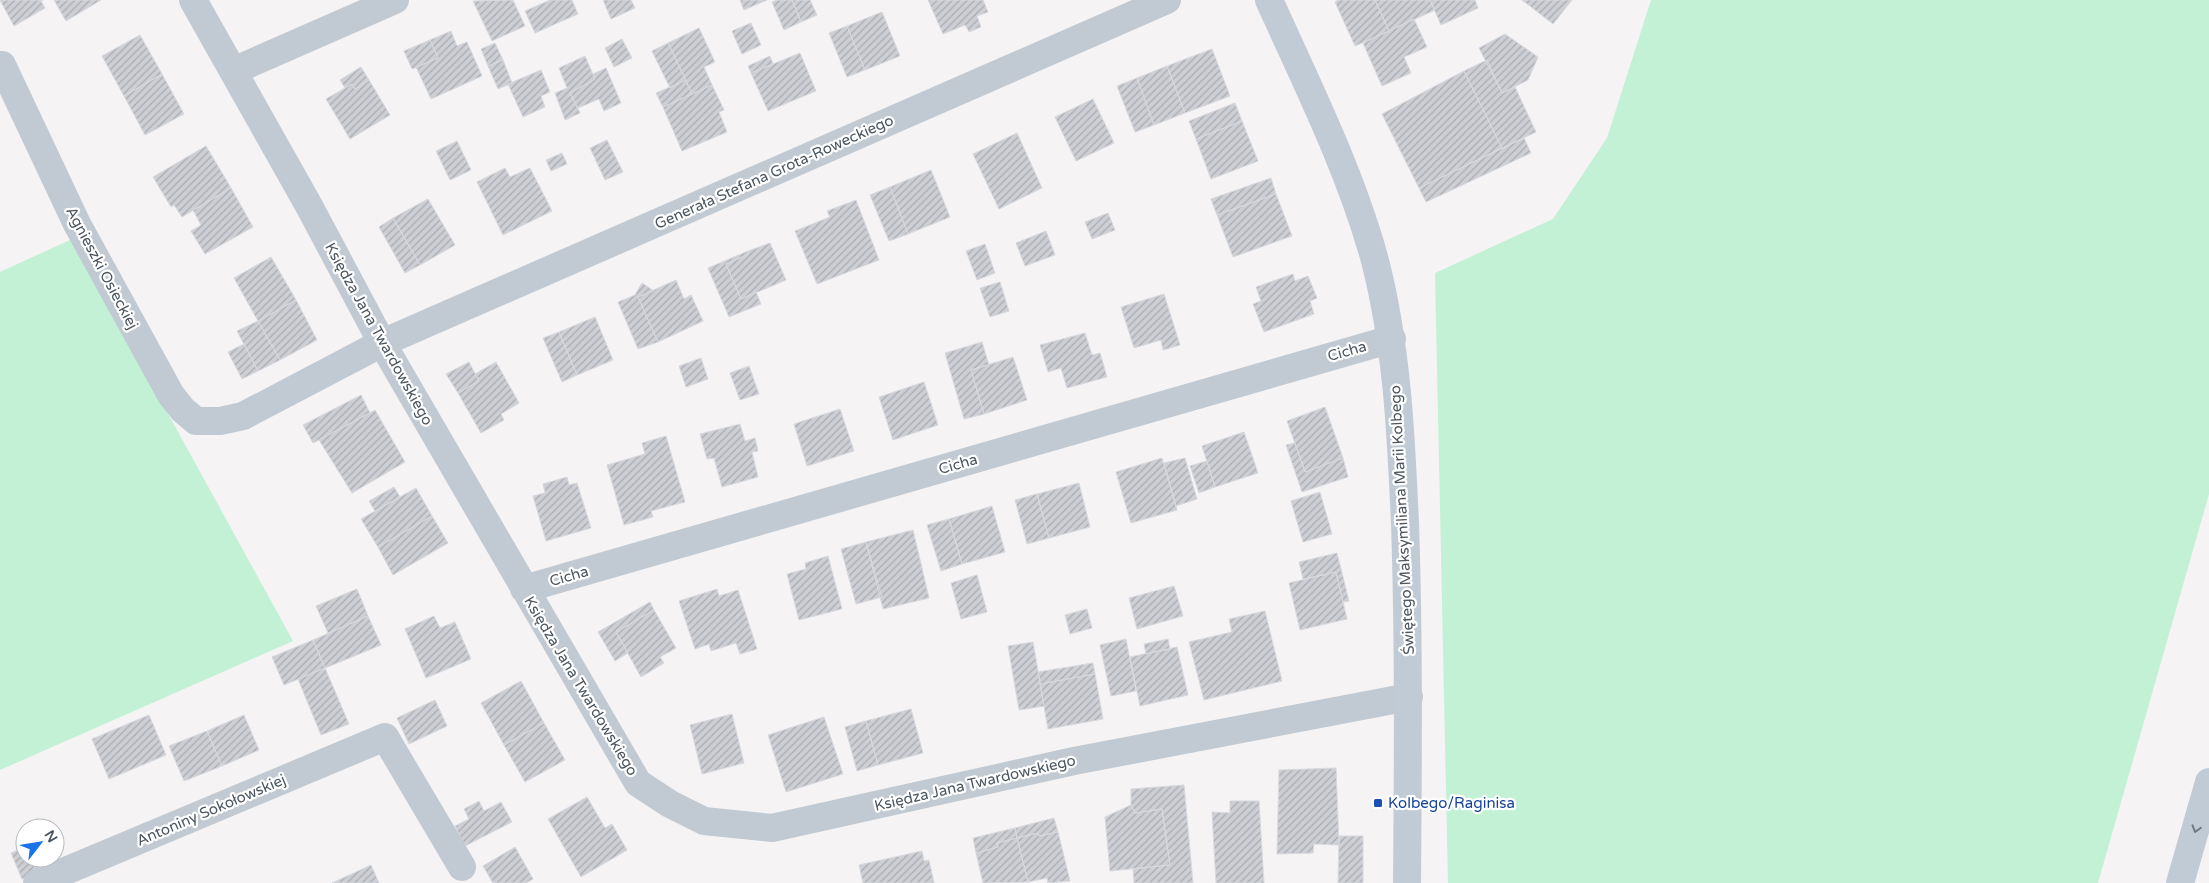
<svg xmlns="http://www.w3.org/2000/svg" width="2209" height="883" viewBox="0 0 2209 883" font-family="'Varela Round',sans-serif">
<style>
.grass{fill:#c3f1d5}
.building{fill:url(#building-hatch);stroke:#d7d9de}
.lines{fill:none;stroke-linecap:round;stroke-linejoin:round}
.street{stroke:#c1cad2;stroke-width:28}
.secondary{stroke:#c1cbd6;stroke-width:28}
.oneway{stroke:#6e7984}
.transit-dot{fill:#1a4fb4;stroke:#fff;stroke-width:2}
.labels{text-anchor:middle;stroke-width:4.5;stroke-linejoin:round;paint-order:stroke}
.street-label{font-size:15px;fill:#4a5661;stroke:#fff}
.transit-label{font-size:15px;fill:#164399;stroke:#fff;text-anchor:start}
</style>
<defs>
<pattern id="building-hatch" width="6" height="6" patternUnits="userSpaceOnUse" patternTransform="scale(1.25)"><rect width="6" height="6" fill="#cdcfd5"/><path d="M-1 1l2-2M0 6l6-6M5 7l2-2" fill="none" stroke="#a8abb0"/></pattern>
</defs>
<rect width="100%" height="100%" fill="#f5f3f3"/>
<path class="grass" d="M1651,0H2209V494L2098,883H1448L1435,273L1553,219L1607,138Z
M72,239L293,641L0,770V272Z"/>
<path class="building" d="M0,0H43L41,1L45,8L14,26Z
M54,0H101L66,21Z
M513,0L525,26L492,41L473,1Z
M550,0H572L578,14L535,33L525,11Z
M603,0H631L635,8L611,19Z
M740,0H767L744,10Z
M777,0H792L801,22L784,30L772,2Z
M792,0H810L817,15L801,22Z
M928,0H983L988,12L977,16L981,27L969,32L965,25L943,34Z
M1338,0H1375L1389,31L1355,46L1335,2Z
M1375,0H1430L1435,10L1389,31Z
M1430,0H1475L1478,8L1441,25Z
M1522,0H1572L1553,24Z
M882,12L900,56L865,70L847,26Z
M1414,19L1427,47L1404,57L1411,73L1382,86L1363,43Z
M751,23L761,45L742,54L732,31Z
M847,26L865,70L847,77L829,33Z
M699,28L715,62L704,67L712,85L692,94L668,43Z
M451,31L457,46L467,42L482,76L431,99L416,67L438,58L430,40Z
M1505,34L1538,57L1528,80L1502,93L1479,48Z
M140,35L162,74L124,96L102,56Z
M622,39L632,58L614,67L605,48Z
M430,40L438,58L412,69L404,51Z
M495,43L503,60L488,66L481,49Z
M668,43L686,80L670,88L652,51Z
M1212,49L1230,96L1185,113L1167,66Z
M800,53L816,91L768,111L751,73Z
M585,56L595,79L570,93L580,113L565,120L555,93L567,88L559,68Z
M770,56L773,64L751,73L748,66Z
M503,60L512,83L498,89L488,66Z
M1487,60L1502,93L1515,87L1536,132L1502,148L1464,71Z
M1167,66L1185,113L1154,125L1137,78Z
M361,67L369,80L355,89L352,84L345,88L340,80Z
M606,68L621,103L604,111L599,99L578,108L570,93L595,79L593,74Z
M541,70L550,92L541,96L545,107L523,117L508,84Z
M1464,71L1502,148L1419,188L1382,114Z
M162,74L184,114L145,135L124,96Z
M1137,78L1154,125L1135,132L1117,86Z
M369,80L390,115L350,139L326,99L352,84L355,89Z
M686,80L692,94L663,107L656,93Z
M712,85L724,110L719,112L727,132L682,151L663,107Z
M1093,99L1114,143L1076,161L1055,117Z
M1235,103L1242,121L1196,139L1189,121Z
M1242,121L1258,161L1211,179L1196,139Z
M1017,133L1042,188L999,209L973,154Z
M1524,138L1531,153L1426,202L1419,188Z
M607,140L623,172L605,180L590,148Z
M457,141L471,170L450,180L436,151Z
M206,146L231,188L182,217L174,205L171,207L153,177Z
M562,153L567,164L551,171L546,160Z
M505,168L510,177L530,168L552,211L503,235L477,182Z
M931,170L950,217L908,234L890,187Z
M1271,178L1276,194L1217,215L1211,199Z
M890,187L908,234L889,241L870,195Z
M231,188L253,227L205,254L191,231L201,225L193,210Z
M1276,194L1292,236L1233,257L1217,215Z
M428,199L455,245L420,265L393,218Z
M856,200L879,260L817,284L795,231L830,217L827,211Z
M1108,213L1115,230L1092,239L1085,222Z
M393,218L420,265L405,273L379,227Z
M1046,231L1055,255L1025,266L1016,243Z
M770,243L786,280L741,299L726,264L749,254L748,251Z
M985,244L995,273L977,280L966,251Z
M748,251L749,254L726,264L741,299L756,292L761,304L729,317L708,268Z
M271,257L296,300L258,321L234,278Z
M1293,274L1295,281L1308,276L1317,298L1310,301L1314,314L1264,332L1253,304L1261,301L1256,287Z
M676,280L684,299L691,295L703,321L658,342L638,297Z
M1000,282L1009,311L990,317L980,288Z
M642,283L654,291L638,297L658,342L638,349L618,302L635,295Z
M1164,294L1180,345L1163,350L1161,340L1134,348L1121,307Z
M296,300L317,340L280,360L258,321Z
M595,317L613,360L577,375L559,332Z
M258,321L280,360L258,371L237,331Z
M559,332L577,375L562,382L543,338Z
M1085,333L1092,355L1100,353L1107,377L1067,388L1061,368L1048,372L1040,345Z
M982,342L989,365L971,370L984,414L964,419L945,353Z
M244,344L258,371L242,379L228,352Z
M1013,357L1027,400L984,414L971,370Z
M701,358L708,379L686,387L679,366Z
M469,362L479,381L458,393L446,374Z
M496,362L519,403L501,414L504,420L481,433L458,393L479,381L475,374Z
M749,366L759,394L740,400L730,373Z
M924,382L938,425L893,440L879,397Z
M361,395L370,413L313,443L303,425Z
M1325,407L1343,458L1305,472L1287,421Z
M840,409L854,451L807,466L794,424Z
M375,410L405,462L352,493L319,440Z
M740,424L745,441L755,438L758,451L752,452L758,477L722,487L714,458L707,459L700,434Z
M1244,432L1258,473L1215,487L1202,446Z
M666,436L685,502L651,511L653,517L624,525L607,465L645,454L642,443Z
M1295,443L1305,472L1343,458L1348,477L1302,492L1286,445Z
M1162,458L1177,510L1131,523L1116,472Z
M1185,458L1197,499L1176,506L1164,463Z
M1207,461L1215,487L1199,493L1190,466Z
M567,477L569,485L577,483L591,528L546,541L533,496L545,493L543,484Z
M1079,483L1090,527L1049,538L1037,494Z
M394,487L400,497L375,511L369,501Z
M416,488L432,516L378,547L361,519Z
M1320,492L1332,534L1303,542L1291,501Z
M1037,494L1049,538L1027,544L1015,500Z
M992,506L1005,552L962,564L949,519Z
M432,516L448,543L393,575L378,547Z
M949,519L962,564L941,571L927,525Z
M913,530L929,598L883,609L866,542Z
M866,542L882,597L856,604L841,549Z
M1337,553L1349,601L1343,602L1336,572L1303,579L1299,562Z
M828,556L842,609L799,620L787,574L806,569L805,563Z
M1336,572L1347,619L1300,630L1289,583Z
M977,575L987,612L961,619L951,583Z
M1174,586L1183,616L1137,629L1129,598Z
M357,589L368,616L328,633L316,606Z
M717,589L719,596L738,590L757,649L740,654L736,643L711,651L709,644L695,649L679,601Z
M650,602L654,610L616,632L628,653L615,661L598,632Z
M1087,609L1092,628L1070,634L1065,615Z
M654,610L676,648L660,657L664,663L641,677L616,632Z
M1265,611L1282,681L1204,700L1189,642L1232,632L1229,619Z
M368,616L381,645L325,668L313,640Z
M434,616L440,628L455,622L471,659L426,678L405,629Z
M1126,639L1136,691L1111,696L1100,645Z
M1168,639L1170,649L1146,654L1144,644Z
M313,640L325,668L284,685L272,657Z
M1033,642L1044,706L1019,710L1008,646Z
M1177,647L1188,695L1140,706L1130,657Z
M1093,663L1095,674L1040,684L1038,672Z
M325,668L349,724L321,735L298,679Z
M1095,674L1103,719L1048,729L1040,684Z
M521,681L544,723L504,745L481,703Z
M435,700L447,726L409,744L397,718Z
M911,709L923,753L878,765L866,721Z
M732,714L744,763L702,774L690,725Z
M149,715L166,755L109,779L92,739Z
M244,715L259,750L222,766L207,731Z
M824,717L843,774L786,792L768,735Z
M866,721L878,765L857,771L845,727Z
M544,723L565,760L525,782L504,745Z
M207,731L222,766L184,781L169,746Z
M1336,768L1339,845L1314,844L1313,853L1277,854L1279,770Z
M1184,785L1193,883H1134L1133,869L1170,865L1162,809L1135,813L1131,805V789Z
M587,797L605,828L612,824L627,850L581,877L548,819Z
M479,801L484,811L501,802L512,822L465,846L455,826L469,819L464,809Z
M1230,801H1259L1264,883H1216L1212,812L1230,813Z
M1131,805L1135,813L1162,809L1170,865L1110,871L1105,817Z
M1054,818L1058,832L1039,836L1038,833L1017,838L1015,828Z
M1015,828L1017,838L997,843L998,847L976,853L973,838Z
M1058,832L1070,881L1048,883L1047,878L1028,882L1017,838L1038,833L1039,836Z
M1339,836H1363V883H1338Z
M1017,838L1028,882L983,883L976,853L998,847L997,843Z
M25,847V858H35L41,871L22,879L11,853Z
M515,847L533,879L526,883H493L483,866Z
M922,851L924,861L929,860L934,883H863L859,865Z
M371,865L379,883H332Z"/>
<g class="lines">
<path class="street" d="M193,0L308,204L382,343L638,783L670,804L704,821L772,828L1074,761L1409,697
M2,65L77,224L171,395L183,410L196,421H220L243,416L382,343L1167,0
M233,71L395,0
M524,589L1392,339
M37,883L385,737L462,867"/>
<path class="secondary" d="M1269,0C1307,84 1349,168 1374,257C1397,344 1401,434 1405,523C1409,643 1408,763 1407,883
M2180,883L2209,782"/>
</g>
<defs><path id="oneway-chevron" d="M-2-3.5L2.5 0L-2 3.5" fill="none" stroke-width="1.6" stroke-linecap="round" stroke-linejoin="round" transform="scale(1.25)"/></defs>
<use class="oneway" href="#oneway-chevron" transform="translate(2196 829) rotate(106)"/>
<rect class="transit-dot" x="1373" y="798" width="10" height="10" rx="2.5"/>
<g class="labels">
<g class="street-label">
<text transform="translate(774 172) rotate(-24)" y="5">Generała Stefana Grota-Roweckiego</text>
<text transform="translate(102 268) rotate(62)" y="5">Agnieszki Osieckiej</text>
<text transform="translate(379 334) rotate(61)" y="5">Księdza Jana Twardowskiego</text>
<text transform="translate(1347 351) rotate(-16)" y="5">Cicha</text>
<text transform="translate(958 464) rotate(-16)" y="5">Cicha</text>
<text transform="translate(1402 520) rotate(-93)" y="5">Świętego Maksymiliana Marii Kolbego</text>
<text transform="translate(569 576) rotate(-16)" y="5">Cicha</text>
<text transform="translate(581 686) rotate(59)" y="5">Księdza Jana Twardowskiego</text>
<text transform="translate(975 783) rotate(-13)" y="5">Księdza Jana Twardowskiego</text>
<text transform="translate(211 810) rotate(-23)" y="5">Antoniny Sokołowskiej</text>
</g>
<g class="transit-label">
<text x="1388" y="808">Kolbego/Raginisa</text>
</g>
</g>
<g transform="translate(40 843) rotate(59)"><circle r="24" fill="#ffffff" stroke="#b7bbc0"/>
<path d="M0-4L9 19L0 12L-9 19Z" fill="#1a73e8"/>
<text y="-8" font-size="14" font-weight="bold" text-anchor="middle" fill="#4a5661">N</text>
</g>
</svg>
